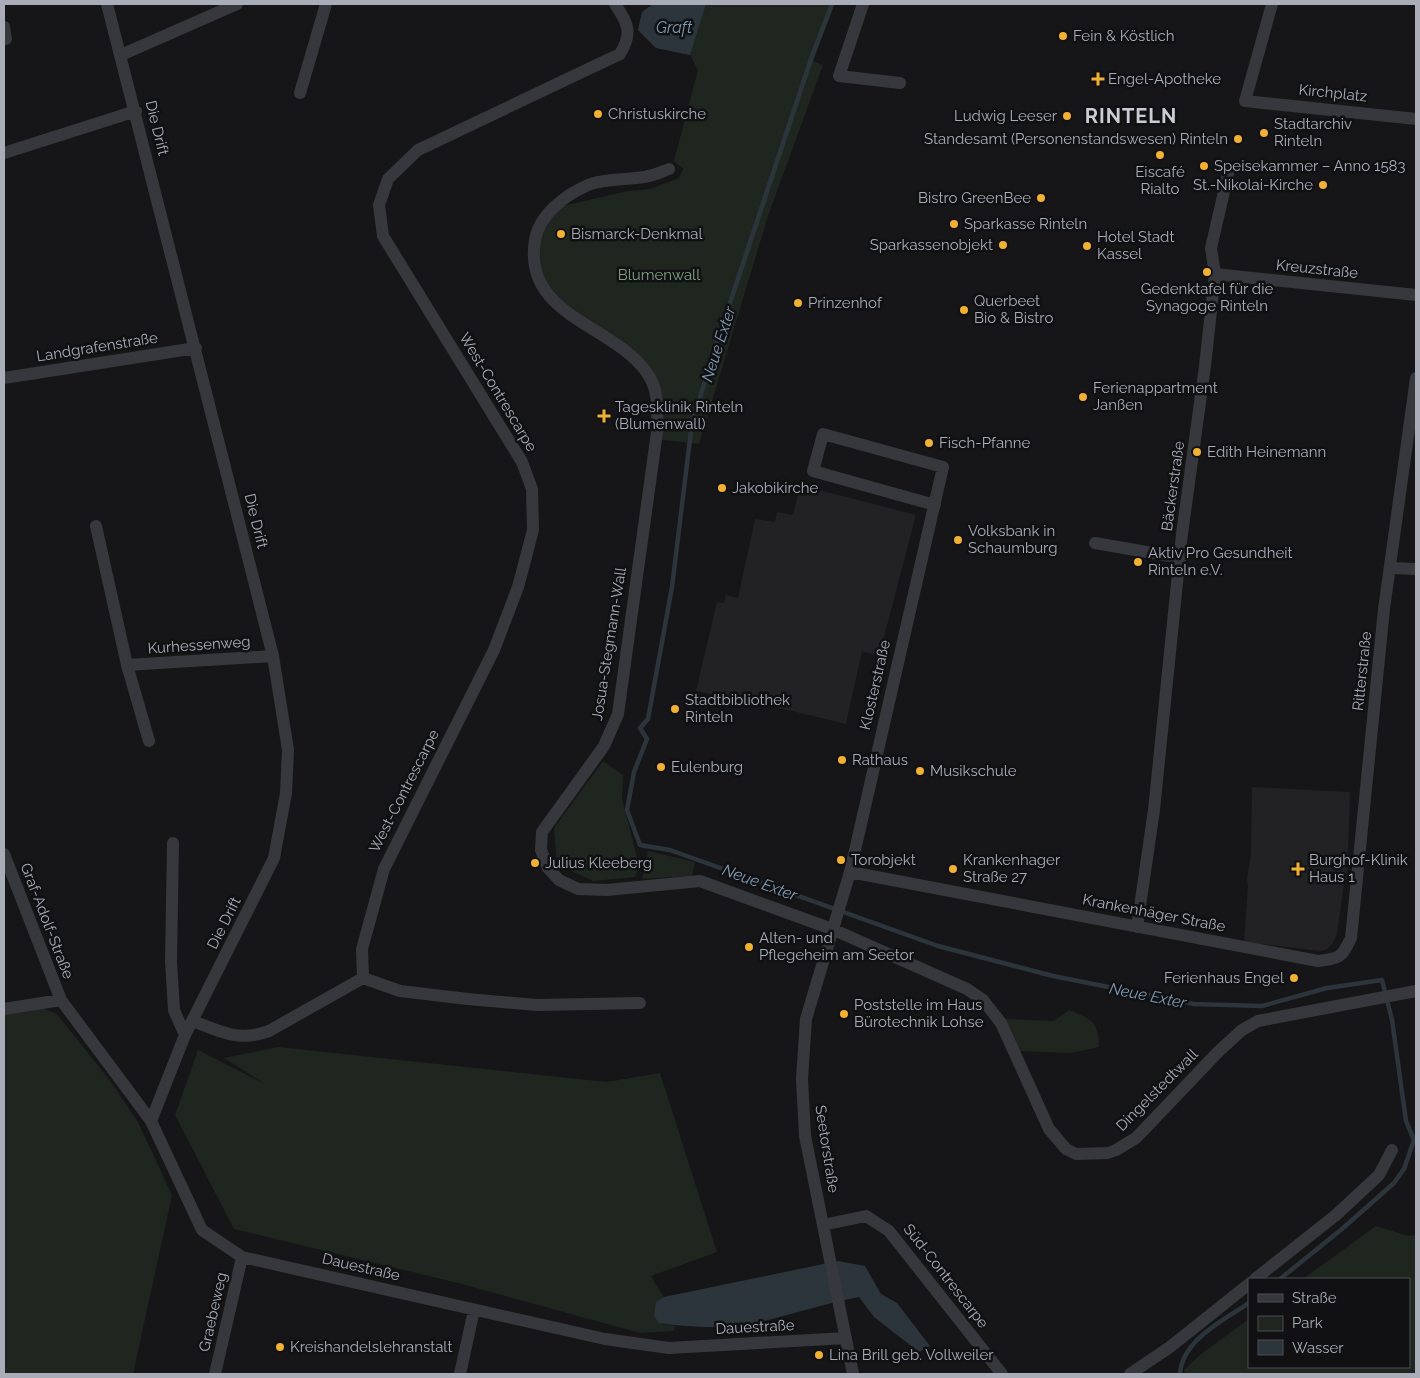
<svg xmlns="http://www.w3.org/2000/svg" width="1420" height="1378" viewBox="0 0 1420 1378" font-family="Raleway,sans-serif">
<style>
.built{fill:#222225}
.green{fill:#1e261f}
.water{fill:#2c353c}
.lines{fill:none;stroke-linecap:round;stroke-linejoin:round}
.stream{stroke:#2c353c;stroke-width:4.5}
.minor{stroke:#37383d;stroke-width:12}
.poi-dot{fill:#f2b134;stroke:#111113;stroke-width:2}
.labels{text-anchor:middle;stroke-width:5;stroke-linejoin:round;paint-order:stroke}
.poi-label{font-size:15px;fill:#a8adb8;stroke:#111113;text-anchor:start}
.street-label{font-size:15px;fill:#a8adb8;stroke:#111113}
.park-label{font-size:15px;fill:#7fa381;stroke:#111113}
.water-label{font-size:16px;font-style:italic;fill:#7f9bb3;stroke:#111113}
.district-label{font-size:20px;font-weight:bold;letter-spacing:1px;fill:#c9ccd4;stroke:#111113}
</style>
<rect width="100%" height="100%" fill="#161618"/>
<path class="built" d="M800,485L916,515L879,656L862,651L846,724L725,695V697L696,691L717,602L724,603L726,595L738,598L755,519L775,522L777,512L793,515Z
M1252,787L1350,792L1347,879L1344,883L1337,934L1333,943L1326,950L1320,951L1244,942L1248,885L1247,879L1251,853Z"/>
<path class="green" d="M653,4H835L813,61L823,65L768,216L699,444L655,439L657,432L648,373L549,292L534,248L540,223L562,206L628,191L650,189L679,178L683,169L674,161L698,70L690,55L656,48L638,30L642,12Z
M603,761L623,775L622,799L639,865L635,877L593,881L557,864L554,828Z
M648,851L695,862L692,876L642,879Z
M42,1008L57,1014L111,1082L138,1122L172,1195L133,1374H4V1015Z
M1069,1010C1091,1019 1099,1021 1099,1047L1071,1053L1019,1051L1004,1019L1054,1021Z
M278,1047L607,1082L660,1073L717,1252L651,1276L664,1297L656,1302L659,1323L675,1326L674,1331L640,1333L458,1283L234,1229L175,1115L198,1050L265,1084L224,1058Z
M1376,1226L1408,1236L1416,1235V1374H1185L1184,1370L1201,1354L1249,1319V1367H1409V1279H1303Z"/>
<path class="water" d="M653,4H706L690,55L656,48L638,30L642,12Z
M838,1261L865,1266L881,1294L897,1303L930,1346L919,1352L874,1317L859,1297C822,1304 787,1316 751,1324C729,1329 681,1327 659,1323L654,1316L656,1302L664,1297Z"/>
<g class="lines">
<path class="stream" d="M832,4L811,59L722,327L692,423L672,587L648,719L640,728L647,739L634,772L627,810L640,845L670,850L938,946L1053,976L1194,1004L1262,1006L1327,988L1382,980L1392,1020L1406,1121L1414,1140L1404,1169L1394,1183L1342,1229L1280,1279
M1180,1374C1182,1340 1224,1320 1249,1303"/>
<path class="minor" d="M107,4L273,656L288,750L286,793L274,858L185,1035L151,1121
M863,4L839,76L900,83
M1272,4L1245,101L1416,119
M4,27L6,39
M121,55L237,4
M300,93L326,4
M4,153L136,111
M669,169C661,172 653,176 644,177C627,180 605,178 588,185C565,195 539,215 535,240C522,316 613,324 647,373C660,391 657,411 657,432L618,714L604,746L542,832L541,850L548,868L559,880L578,889L607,890L700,881L832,929L967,989L983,1000L1001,1023L1049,1129L1066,1149L1076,1154L1108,1153L1116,1150L1136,1138L1218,1052L1242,1030L1258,1021L1416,991
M1215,274L1416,295
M4,378L196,348
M96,526L127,665L273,656
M1095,543L1181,558
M1391,568L1416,569
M127,665L149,741
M173,843L171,961L174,1010L185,1035
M4,854L61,1000
M850,872L1318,961C1340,959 1342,957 1351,938L1384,609L1416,378
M1137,927L1154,810L1182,534L1205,366L1215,274L1211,248L1229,170
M363,978L362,949L384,869L494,650L518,587L533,530L532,489L522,462L383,236L379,205L388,179L418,150L620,54C633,33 628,23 615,4
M363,978L400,991L468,999L537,1005L640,1003
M4,1009L61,1000L151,1121L202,1230L242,1257L605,1339L669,1348L846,1338
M193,1021C221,1032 239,1042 269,1031L363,978
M823,1225L866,1216L889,1231L1002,1374
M1255,1279L1336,1215L1379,1175L1392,1150
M215,1374L242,1257
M460,1374L474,1310
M853,1374L805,1136L802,1079L806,1019L850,872L943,467L823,434L813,471L935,505
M1130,1374L1170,1347L1249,1284"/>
</g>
<g class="poi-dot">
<circle cx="1063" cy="36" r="5"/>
<path d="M1095.5 71.5h5v5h5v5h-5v5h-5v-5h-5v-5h5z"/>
<circle cx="598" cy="114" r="5"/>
<circle cx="1067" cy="116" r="5"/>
<circle cx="1264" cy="133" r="5"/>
<circle cx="1238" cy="139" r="5"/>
<circle cx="1160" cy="155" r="5"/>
<circle cx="1204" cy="166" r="5"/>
<circle cx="1323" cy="185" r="5"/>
<circle cx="1041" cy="198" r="5"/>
<circle cx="954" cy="224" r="5"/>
<circle cx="561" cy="234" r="5"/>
<circle cx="1003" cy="245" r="5"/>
<circle cx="1087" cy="246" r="5"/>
<circle cx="1207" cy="272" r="5"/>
<circle cx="798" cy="303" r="5"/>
<circle cx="964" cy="310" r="5"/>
<circle cx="1083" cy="397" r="5"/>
<path d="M601.5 408.5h5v5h5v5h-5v5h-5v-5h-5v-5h5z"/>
<circle cx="929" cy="443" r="5"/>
<circle cx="1197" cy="452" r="5"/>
<circle cx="722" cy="488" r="5"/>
<circle cx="958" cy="540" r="5"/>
<circle cx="1138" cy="562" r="5"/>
<circle cx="675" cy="709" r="5"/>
<circle cx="842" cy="760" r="5"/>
<circle cx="661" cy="767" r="5"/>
<circle cx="920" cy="771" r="5"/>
<circle cx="841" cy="860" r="5"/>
<circle cx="535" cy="863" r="5"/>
<circle cx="953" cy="869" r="5"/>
<path d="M1295.5 861.5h5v5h5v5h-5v5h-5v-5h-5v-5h5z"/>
<circle cx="749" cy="947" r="5"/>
<circle cx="1294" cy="978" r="5"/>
<circle cx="844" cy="1014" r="5"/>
<circle cx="280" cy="1347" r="5"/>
<circle cx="819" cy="1355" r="5"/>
</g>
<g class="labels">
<g class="poi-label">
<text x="1073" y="41">Fein &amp; Köstlich</text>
<text x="1108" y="84">Engel-Apotheke</text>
<text x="608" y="119">Christuskirche</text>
<text x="1057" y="121" text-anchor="end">Ludwig Leeser</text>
<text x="1274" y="129">Stadtarchiv<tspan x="1274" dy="17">Rinteln</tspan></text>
<text x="1228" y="144" text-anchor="end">Standesamt (Personenstandswesen) Rinteln</text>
<text x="1214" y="171">Speisekammer – Anno 1583</text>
<text x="1160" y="177" text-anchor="middle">Eiscafé<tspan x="1160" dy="17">Rialto</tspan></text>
<text x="1313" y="190" text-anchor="end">St.-Nikolai-Kirche</text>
<text x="1031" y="203" text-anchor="end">Bistro GreenBee</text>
<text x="964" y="229">Sparkasse Rinteln</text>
<text x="571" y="239">Bismarck-Denkmal</text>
<text x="1097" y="242">Hotel Stadt<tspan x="1097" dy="17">Kassel</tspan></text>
<text x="993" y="250" text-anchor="end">Sparkassenobjekt</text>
<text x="1207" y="294" text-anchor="middle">Gedenktafel für die<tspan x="1207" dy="17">Synagoge Rinteln</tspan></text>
<text x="974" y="306">Querbeet<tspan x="974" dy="17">Bio &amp; Bistro</tspan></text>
<text x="808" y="308">Prinzenhof</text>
<text x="1093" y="393">Ferienappartment<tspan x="1093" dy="17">Janßen</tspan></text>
<text x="615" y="412">Tagesklinik Rinteln<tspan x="615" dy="17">(Blumenwall)</tspan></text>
<text x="939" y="448">Fisch-Pfanne</text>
<text x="1207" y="457">Edith Heinemann</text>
<text x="732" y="493">Jakobikirche</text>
<text x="968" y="536">Volksbank in<tspan x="968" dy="17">Schaumburg</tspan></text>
<text x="1148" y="558">Aktiv Pro Gesundheit<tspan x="1148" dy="17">Rinteln e.V.</tspan></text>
<text x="685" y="705">Stadtbibliothek<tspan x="685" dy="17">Rinteln</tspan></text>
<text x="852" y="765">Rathaus</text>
<text x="671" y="772">Eulenburg</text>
<text x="930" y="776">Musikschule</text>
<text x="851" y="865">Torobjekt</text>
<text x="963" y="865">Krankenhager<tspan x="963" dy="17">Straße 27</tspan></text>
<text x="1309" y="865">Burghof-Klinik<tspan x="1309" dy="17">Haus 1</tspan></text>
<text x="545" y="868">Julius Kleeberg</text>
<text x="759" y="943">Alten- und<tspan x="759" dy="17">Pflegeheim am Seetor</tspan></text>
<text x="1284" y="983" text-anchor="end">Ferienhaus Engel</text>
<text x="854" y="1010">Poststelle im Haus<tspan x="854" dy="17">Bürotechnik Lohse</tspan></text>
<text x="290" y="1352">Kreishandelslehranstalt</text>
<text x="829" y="1360">Lina Brill geb. Vollweiler</text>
</g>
<g class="street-label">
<text transform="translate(1333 93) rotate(6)" y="5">Kirchplatz</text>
<text transform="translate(157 128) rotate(76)" y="5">Die Drift</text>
<text transform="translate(1317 269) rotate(6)" y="5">Kreuzstraße</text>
<text transform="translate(97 347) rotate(-9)" y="5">Landgrafenstraße</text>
<text transform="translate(498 392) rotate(59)" y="5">West-Contrescarpe</text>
<text transform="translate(1173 486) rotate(-82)" y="5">Bäckerstraße</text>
<text transform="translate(256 521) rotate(76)" y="5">Die Drift</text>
<text transform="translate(609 644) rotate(-81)" y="5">Josua-Stegmann-Wall</text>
<text transform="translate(199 645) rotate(-4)" y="5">Kurhessenweg</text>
<text transform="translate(1362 671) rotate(-84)" y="5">Ritterstraße</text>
<text transform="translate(875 685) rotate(-77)" y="5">Klosterstraße</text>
<text transform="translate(404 791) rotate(-63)" y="5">West-Contrescarpe</text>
<text transform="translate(1154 913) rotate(11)" y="5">Krankenhäger Straße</text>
<text transform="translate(47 921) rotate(69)" y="5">Graf-Adolf-Straße</text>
<text transform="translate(224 923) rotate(-63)" y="5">Die Drift</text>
<text transform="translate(1157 1090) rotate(-45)" y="5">Dingelstedtwall</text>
<text transform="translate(827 1149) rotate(81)" y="5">Seetorstraße</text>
<text transform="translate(361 1267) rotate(13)" y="5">Dauestraße</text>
<text transform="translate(946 1276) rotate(52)" y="5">Süd-Contrescarpe</text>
<text transform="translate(213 1312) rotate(-77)" y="5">Graebeweg</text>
<text transform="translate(755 1327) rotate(-3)" y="5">Dauestraße</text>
</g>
<g class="park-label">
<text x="659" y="280">Blumenwall</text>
</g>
<g class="water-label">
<text x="674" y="33">Graft</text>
<text transform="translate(718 344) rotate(-72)" y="6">Neue Exter</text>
<text transform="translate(760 882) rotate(20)" y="6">Neue Exter</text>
<text transform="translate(1148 995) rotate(11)" y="6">Neue Exter</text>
</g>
<g class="district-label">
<text x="1131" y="123">RINTELN</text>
</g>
</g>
<rect width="1420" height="1378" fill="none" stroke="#a8adb8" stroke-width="10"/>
<rect x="1248" y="1278" width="162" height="90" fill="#111113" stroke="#4d4f55"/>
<rect x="1258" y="1294" width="25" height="8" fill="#37383d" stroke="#4d4f55"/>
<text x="1292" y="1303" font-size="15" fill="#a8adb8">Straße</text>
<rect x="1258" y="1316" width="25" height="15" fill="#1e261f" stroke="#4d4f55"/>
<text x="1292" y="1328" font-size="15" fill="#a8adb8">Park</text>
<rect x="1258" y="1340" width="25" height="15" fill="#2c353c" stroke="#4d4f55"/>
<text x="1292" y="1353" font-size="15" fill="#a8adb8">Wasser</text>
</svg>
